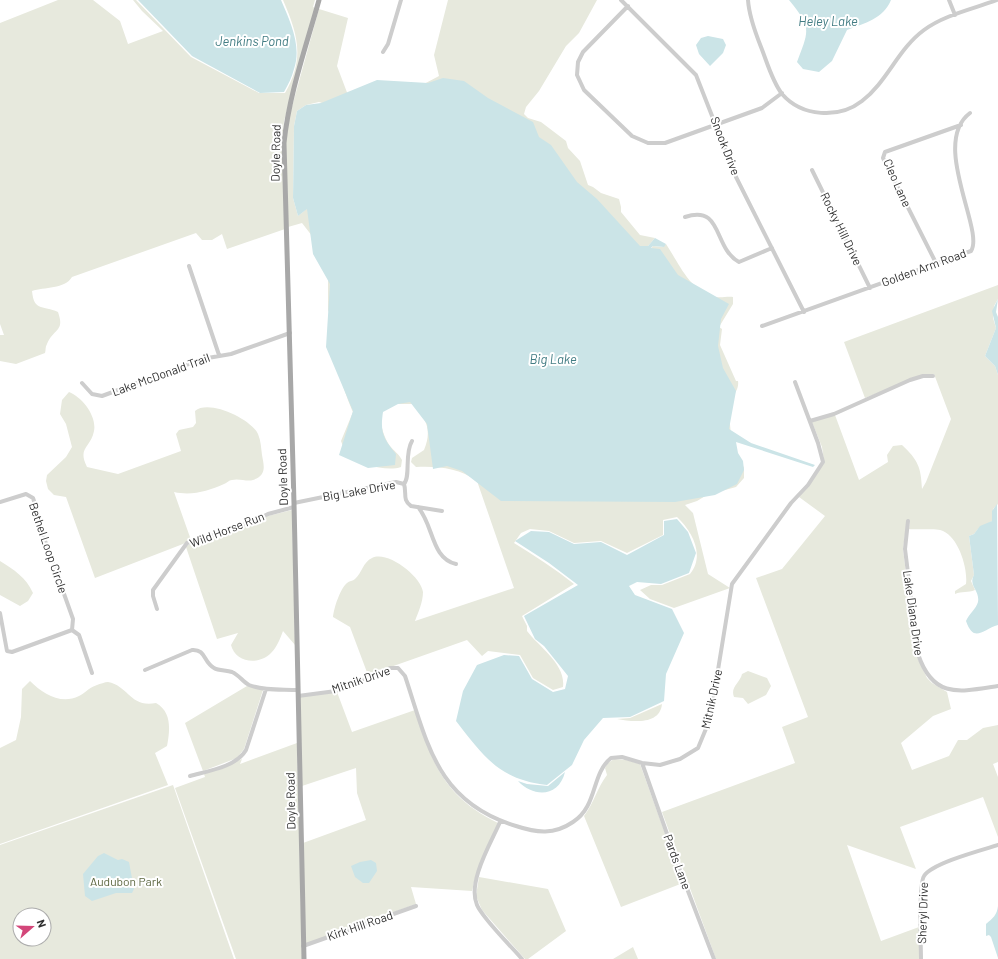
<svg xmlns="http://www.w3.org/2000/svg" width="998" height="959" viewBox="0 0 998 959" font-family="Barlow,sans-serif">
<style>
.green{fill:#e7e9dd;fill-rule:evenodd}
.water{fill:#cbe4e7}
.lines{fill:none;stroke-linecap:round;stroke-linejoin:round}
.minor{stroke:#cdcdcd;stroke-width:4}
.major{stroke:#a8a8a8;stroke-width:5}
.labels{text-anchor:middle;stroke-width:4;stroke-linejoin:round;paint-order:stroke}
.street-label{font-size:12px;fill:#303030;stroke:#fff}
.park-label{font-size:12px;fill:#5e6842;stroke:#fff}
.water-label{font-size:13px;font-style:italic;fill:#437d84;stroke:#fff}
</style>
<rect width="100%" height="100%" fill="#fff"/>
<path class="green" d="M58,0H93L120,21L128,44L163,31L142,11L133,0H136L191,57L259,93H285C305,58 298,35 283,0H315L313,7L315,8L284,121L282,143L285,229L227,249L222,234L212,240H202L196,233L72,277C65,289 44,287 32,291C34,312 43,305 58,312C65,332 54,328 47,344C45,347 46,350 45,353L16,364L0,361V335H4L0,324V23Z
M448,0H597L579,33L566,46L539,91L526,107L524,114L528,118L541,122L566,141L568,148L580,161L588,185L593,187L601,193L619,199L621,207V212L640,235L655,238L648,246H640L635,251L615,246V224L612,218L600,207L586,205L579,200L575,197L571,188L562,181L560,171L562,165L546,144L525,147L519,139L507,135L494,119C481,120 478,107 465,105L461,108L456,119L448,120L439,116L438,107L429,103L428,97L397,100L388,105L387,118L391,127L394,150L398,164L397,185L400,198L399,211L405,226L404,248L399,254L396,262H399L406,266L401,280L397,306L403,319L404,329L415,351L435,358L443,367L442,381L452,411L449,418L450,424L455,432L464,435L474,450L490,463L501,461L522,471L538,468L552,469L566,482L572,481L585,474L607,476L610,470C602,448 600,449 617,430C626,432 637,429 645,432C655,436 659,448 670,450C677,452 687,451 693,455C698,458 701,472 708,479L711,477L713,471H718L720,468L715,463C714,461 714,459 714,457C712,449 699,452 695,446C693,442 696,437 695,433C694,428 692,423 690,418L682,416C670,390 674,398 681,373L679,370L671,368L666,360L672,347C677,344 681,346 685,344C698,337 679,322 676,314C671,311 666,311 662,306C658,301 646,259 648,253L653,246L663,247L666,244C680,265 689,290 715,297C722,298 728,296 733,297V304L719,327L722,329L720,345L736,381H738C739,387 736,394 730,397L729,414L731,435L751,443L748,445L735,440H730L744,468V478L736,487L707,495L697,501L685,505L693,513L708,574L730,588L674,608L650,599L640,590L651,585H662L690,574C705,556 693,532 677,517L663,520V535L627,553L601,541L574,543L549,531L530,529L521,533L514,543C535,556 555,569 574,584L522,616L527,626V631C539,647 566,664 563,687L553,690L533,678L520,655L488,651L482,656L467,640L368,675L350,627L333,617C334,608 340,589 347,583C349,581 353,581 355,579C362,573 363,562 372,558C387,550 421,576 423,592C423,602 418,613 415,621L514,588L477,481C459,468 438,466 416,467L411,462L412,458L424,450C432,431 427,419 413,404H393L381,412C380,424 383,436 390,446C394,451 399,454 402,460L401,467C387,472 360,464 347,457L341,441L353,412C347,399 333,360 336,348C347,344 357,343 367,349L371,359L383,363C397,354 398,343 397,327L386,315L371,316L365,334L340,336L337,332L328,310V276L323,254L319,245L302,223L288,227L286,143L288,121L319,9L348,18L337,66L351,103L376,110L388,95L422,85L439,76L434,55ZM319,102C346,110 352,124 346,151C338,156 332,186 328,196C327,200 323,203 320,206L309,207L298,216L293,198L294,126L297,111L306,105Z
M998,285V299L994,306L993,318L996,328L985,356L995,366L998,375V504L993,509L992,521L978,529L974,534L969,536L974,575L971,581L975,590C968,593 962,591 955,594V591L966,584C968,569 959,538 943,531C937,528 917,530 909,529L910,520H907L903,549L916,655L927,678L932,683L947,692L951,709L933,716L901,743L912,770L949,756L958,740H967L983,728L998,725V762L993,764L998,777V837L983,797L900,827L916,869L847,845L881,941L919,927V959H716L662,812L795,763L782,727L808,717L756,578L782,569L825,516L799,497L824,461L822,447L812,422L835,415L859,480L888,462L887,455L893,446L902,445C918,460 921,467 922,489L926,482L951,419L934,374L898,385L865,398L844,342Z
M69,392C82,397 97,416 94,431C91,448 77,447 87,467L118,474L181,451L176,434L179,430L193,427L196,423L195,411C209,399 251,419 258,434C261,441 261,448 262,455C264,466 267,475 253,480C247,482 239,478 232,480C229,480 227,483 224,484C208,491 192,496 174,492L191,540L183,544L95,578L66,497L54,495L48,489L46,481L47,475L66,457L72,447L66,424L60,414L62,400Z
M292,510L295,645L283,631C280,639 277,647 271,653C258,666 235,662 231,645L238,633L217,639L186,547L188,545L264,517Z
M0,561C14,570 26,577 33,593L28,601L20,606L0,595Z
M748,671L767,678L771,686L766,695L748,704L743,698L734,697C730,687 740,683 742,674Z
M30,681C43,694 61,705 79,696C86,693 86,689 97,685C100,684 105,682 108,682C129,686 130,708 156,703C172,712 170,730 167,746L155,753L168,785L0,844V748L16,740L21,717L22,689Z
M247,686L263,690L244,749L237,758L203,771L185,723Z
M337,692L352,732L415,710C433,764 443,796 498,823L475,878L472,891L411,887L416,904L305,944L303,843L366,820L357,793L356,768L302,786L300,697Z
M662,704C660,725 633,722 617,719L630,718Z
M297,743L302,959H236L175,788L205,777L204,774L242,759L240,764Z
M614,759L626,760L640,764L683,883L621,907L584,816C594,803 597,788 607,775L605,768L608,763Z
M173,785L234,959H0V845ZM20,915H44V939H20Z
M479,877L548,889L566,931L528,959H525L482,910L476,896Z
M633,947L638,959H613Z"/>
<path class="water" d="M138,0H281C290,21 302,46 294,69C292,77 288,85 284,92L260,93L192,56Z
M789,0H891C883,19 865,23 847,30L832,61L819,72L803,69L797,62C809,30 812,28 789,0Z
M708,36L723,39L726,45L723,53L710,66L699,54L696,45L701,38Z
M443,78L464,81L488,98L533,122L539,137L551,145L577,182L597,199L640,246H648L655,238L666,244L664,247L653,246L651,248L660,249L678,275L729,304L721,319L718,346L723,368L736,391L729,429L751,443L815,465L813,467L736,442L738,453L743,461L744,470L737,484L715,495L675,502L501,501L462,471L447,466L433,469L427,424L410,402L398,404L383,412C380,432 383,438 396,454L395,465L368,468L339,455L353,411L326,347L330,284L313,254L307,209L298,216L293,198L294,126L297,111L306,105L321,103L377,80L428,83Z
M998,299L996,312L998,317V375L995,366L985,356L996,328L992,311Z
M997,504L998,625C983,629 974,644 966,621C969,614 976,609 978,602C980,590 968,586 974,575L969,536L974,534L980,526L992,521V511Z
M677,519L688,532L696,553L689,573L661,584L637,582L629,586L635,595L672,609L684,633L666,674L664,701L630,717L603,718L584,740L572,765L547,785C500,780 484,757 456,721L463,691L477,665L504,655L519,656L532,679L553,692L565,689L568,676L544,646L535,639L524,616L578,585L549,563L515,541L531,531L549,532L574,544L601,542L627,555L664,535V521Z
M565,772C559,797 534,798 518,781L527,784L548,786Z
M104,853L118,860L122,859L129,862L134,889L132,893H116L92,901L85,896L83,874L98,856Z
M371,860L376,863L377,871L369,883H363L355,877L351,866L360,862Z
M998,906V958L991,937L989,935L986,936V924C993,918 997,915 998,906Z"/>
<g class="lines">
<path class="minor" d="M621,0L696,75L736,177L804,312
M748,0C749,16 755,32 761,47C767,62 772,81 782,94C802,117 839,119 862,101C887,82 898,49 924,30C944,15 973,9 997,0
M949,0L955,15
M628,6L583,52L578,62L577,75L584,90L632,136L648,143H665L762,108L782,93
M383,52L388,44L401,0
M812,170L870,288
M685,217C723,204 713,248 739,262L772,248
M936,263L883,158L885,152L961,125
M189,266L219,355
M762,326L971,251C985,231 930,143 970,113
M82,383L92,394L102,396L202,359L231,354L290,333
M810,421L834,414L910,380L923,376H933
M404,484C407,493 402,500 411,506L442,511
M0,502L26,494L33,498L35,504L44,538L73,619L72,630L79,635L92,673
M294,503L396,482L404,484C411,476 404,454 412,441
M418,507C434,526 431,558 456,564
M908,521L905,549L918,654C933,699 959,692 998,686
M157,609L153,596V590L187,543L252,522L268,514L294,507
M0,613L7,651L12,652L72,630
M145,670L192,650C206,649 203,662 214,668C219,671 226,670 232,672C239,675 243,682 249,685C264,691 282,689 298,690
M298,696L336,691L390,668H398L405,676C428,745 437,802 516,826C537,833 554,835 573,822C598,806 591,774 611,758L622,757L642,763L660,765L680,759L698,748L710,719L732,584L791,503L808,485L823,462L818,443L795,382
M642,763L678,865L714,959
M190,776C208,771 236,767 246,750L266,689
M500,822C491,843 467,882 477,905C483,919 511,946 522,959
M303,946L416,906
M921,959C921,944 918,885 924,876C932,863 982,850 998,845"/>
<path class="major" d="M304,959L294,503L284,143C289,94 306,47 319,0"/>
</g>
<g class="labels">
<g class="street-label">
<text transform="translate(725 146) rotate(69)" y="4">Snook Drive</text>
<text transform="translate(276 153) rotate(-89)" y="4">Doyle Road</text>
<text transform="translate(897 183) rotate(66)" y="4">Cleo Lane</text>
<text transform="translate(841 229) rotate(64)" y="4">Rocky Hill Drive</text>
<text transform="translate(924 268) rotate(-20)" y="4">Golden Arm Road</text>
<text transform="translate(161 375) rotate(-20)" y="4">Lake McDonald Trail</text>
<text transform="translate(283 477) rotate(-92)" y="4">Doyle Road</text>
<text transform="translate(359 491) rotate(-10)" y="4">Big Lake Drive</text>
<text transform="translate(227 530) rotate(-21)" y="4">Wild Horse Run</text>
<text transform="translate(48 548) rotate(71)" y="4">Bethel Loop Circle</text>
<text transform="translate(913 613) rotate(82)" y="4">Lake Diana Drive</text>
<text transform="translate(361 680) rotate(-19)" y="4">Mitnik Drive</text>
<text transform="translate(712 699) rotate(-78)" y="4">Mitnik Drive</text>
<text transform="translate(291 801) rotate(-91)" y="4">Doyle Road</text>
<text transform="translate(677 862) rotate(70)" y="4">Pards Lane</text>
<text transform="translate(923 913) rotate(-88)" y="4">Sheryl Drive</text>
<text transform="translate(360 926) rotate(-19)" y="4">Kirk Hill Road</text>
</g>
<g class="park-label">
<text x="126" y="886">Audubon Park</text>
</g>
<g class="water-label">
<text x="828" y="26">Heley Lake</text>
<text x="252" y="46">Jenkins Pond</text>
<text x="553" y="364">Big Lake</text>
</g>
</g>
<g transform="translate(32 927) rotate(70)"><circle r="19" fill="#ffffff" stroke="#acacac"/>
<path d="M0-3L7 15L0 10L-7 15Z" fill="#d34679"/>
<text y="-6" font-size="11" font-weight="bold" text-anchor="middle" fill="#303030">N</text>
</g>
</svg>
